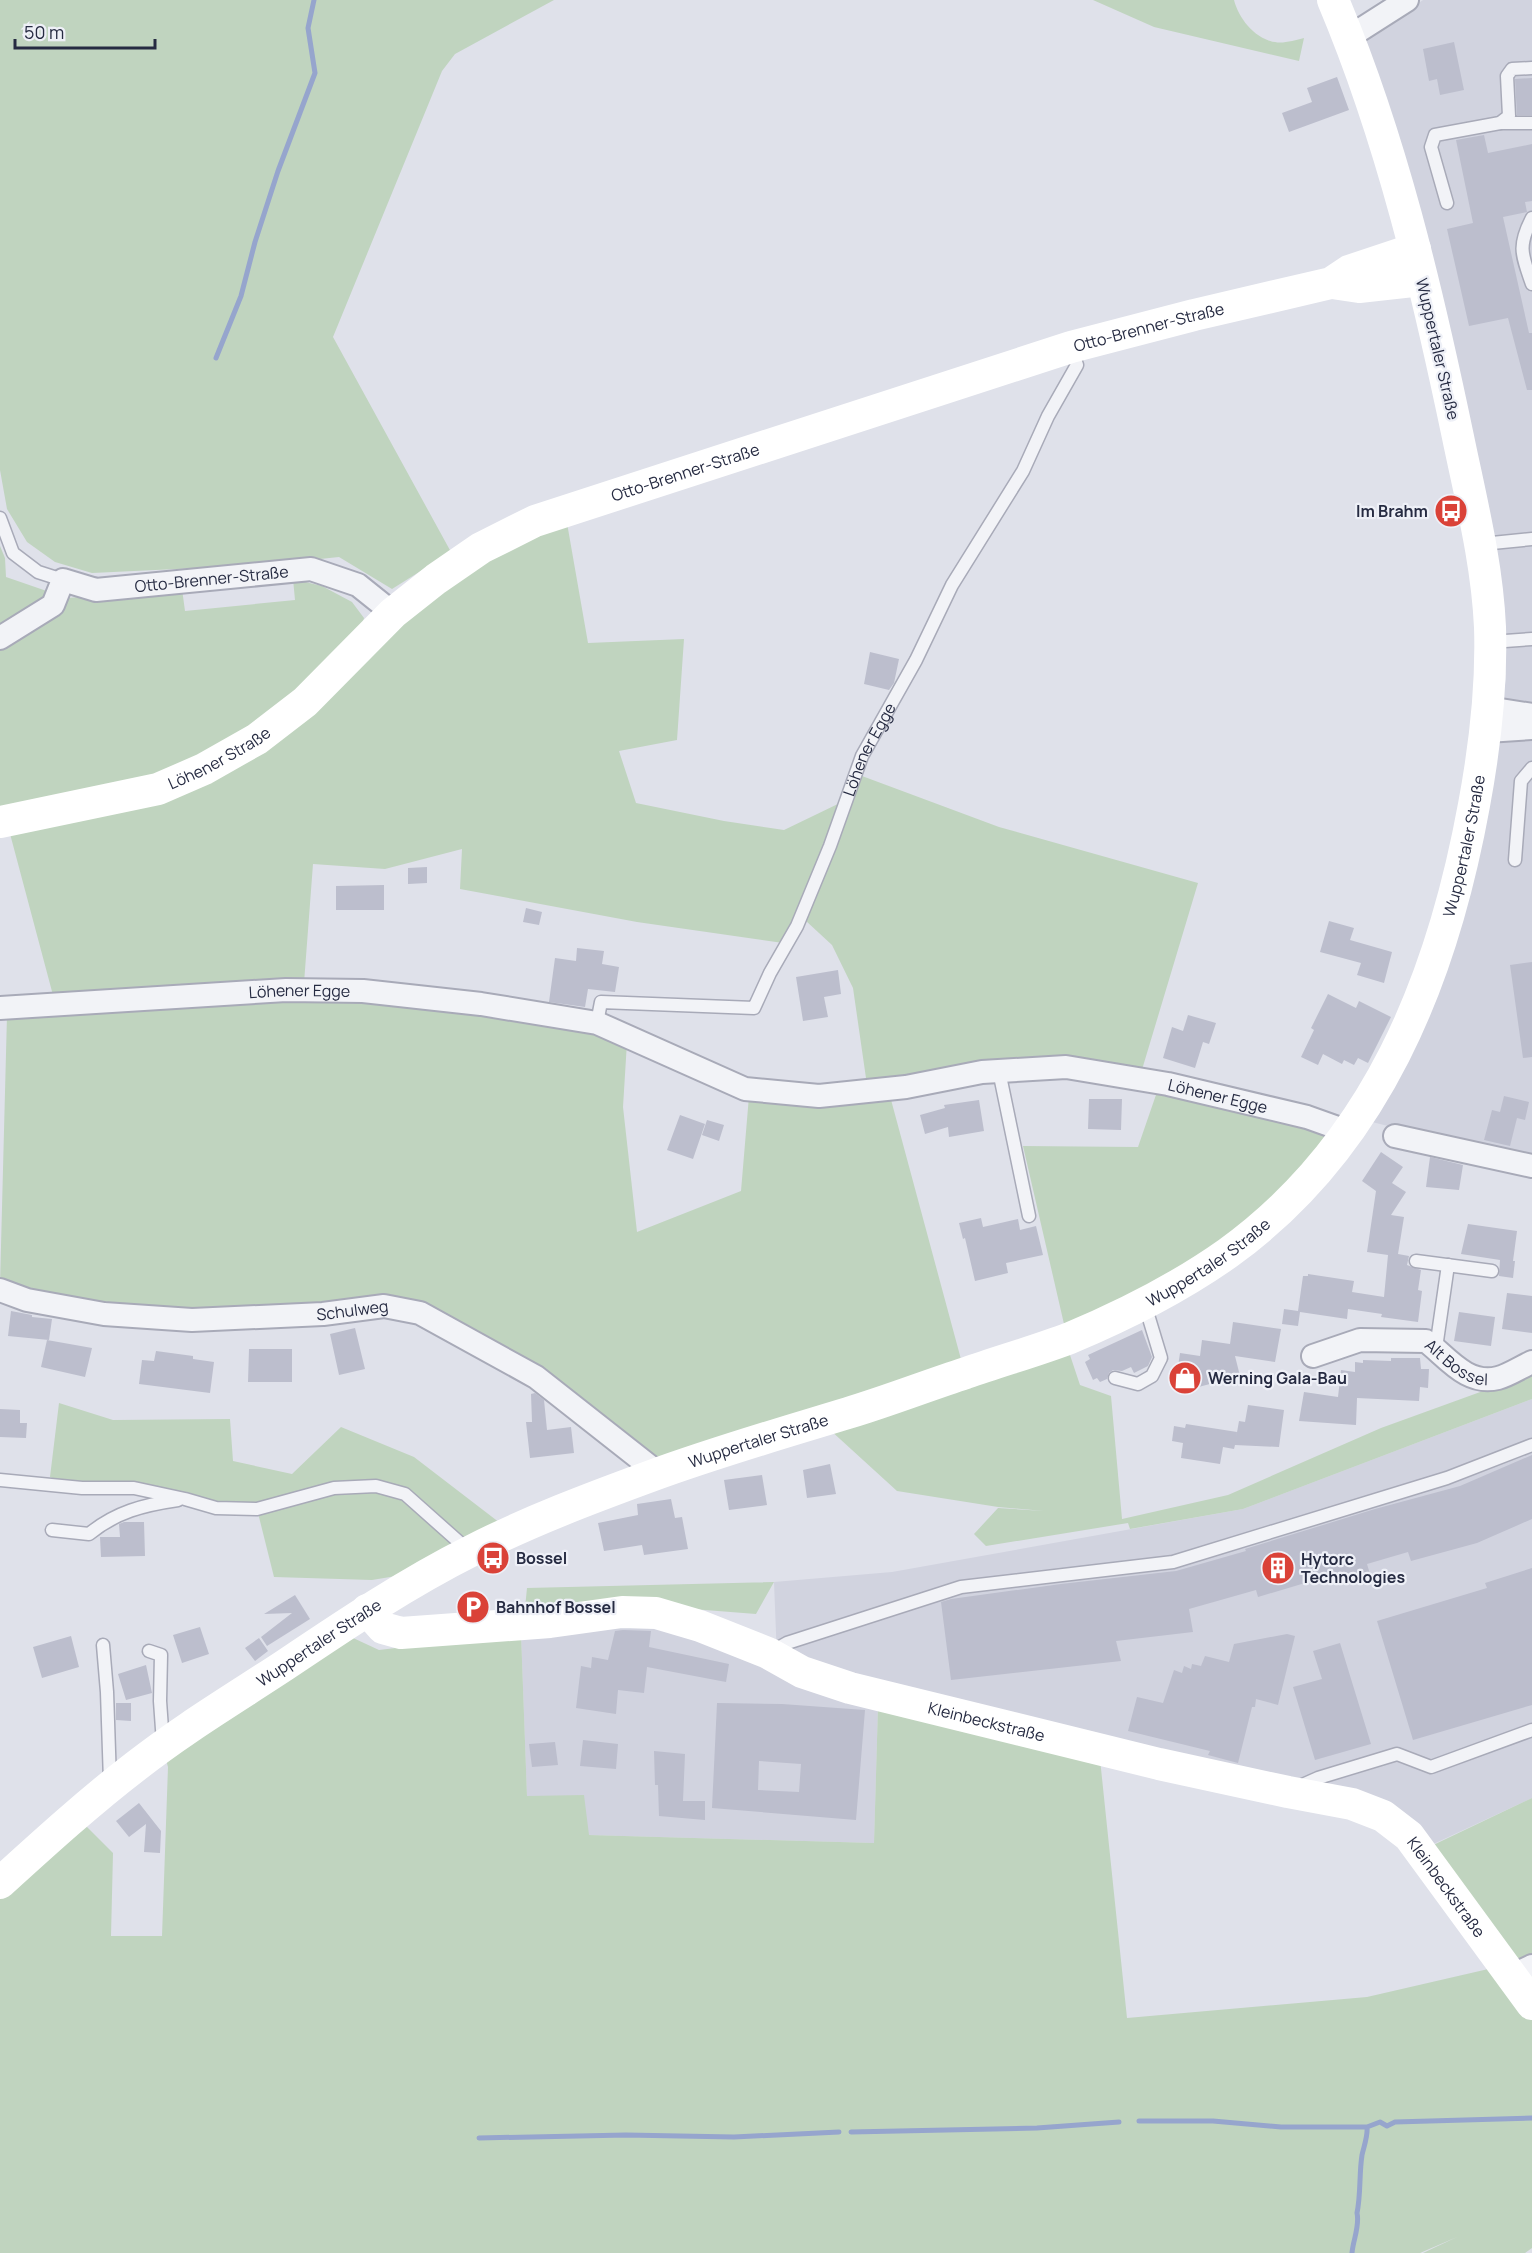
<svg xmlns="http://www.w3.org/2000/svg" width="1532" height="2253" viewBox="0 0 1532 2253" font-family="Manrope,sans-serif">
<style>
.built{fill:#d1d3df}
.green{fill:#c0d4bf}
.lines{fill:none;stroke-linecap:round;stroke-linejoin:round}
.stream{stroke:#96a5cd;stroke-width:5}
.building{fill:#bcbecd;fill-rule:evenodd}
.lane-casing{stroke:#a8aab8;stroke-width:15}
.street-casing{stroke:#a8aab8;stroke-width:26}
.lane{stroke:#f2f3f7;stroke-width:12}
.street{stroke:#f2f3f7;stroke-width:22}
.secondary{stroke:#fff;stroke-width:32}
.labels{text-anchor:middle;stroke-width:4.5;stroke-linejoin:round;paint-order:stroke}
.street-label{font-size:16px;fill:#262b42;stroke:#eef0f7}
.poi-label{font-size:16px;font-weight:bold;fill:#262b42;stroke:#eef0f7;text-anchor:start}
</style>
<rect width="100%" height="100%" fill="#dfe1ea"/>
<path class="built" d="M1423,0H1532V1162L1372,1122L1498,725L1506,679L1494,543L1362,42Z
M1532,1399V1798L1427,1847L1387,1809L777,1658L774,1582L892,1572L1243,1509Z
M650,1622L878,1706L874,1843L588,1835L527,1797L521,1633Z"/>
<path class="green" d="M0,0H554L455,54L442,71L333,337L451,552L392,589L339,557L263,565L92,573L55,562L27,542L7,509L0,470Z
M1093,0H1234C1239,19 1255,39 1275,42C1283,44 1295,40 1304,38L1299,61L1154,27Z
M567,523L588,643L684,639L677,740L619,751L636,803L724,821L784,830L842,802L827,845L783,943L637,922L460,889L462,849L385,869L313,864L304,983L54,999L9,830L146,801L357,666L461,570Z
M0,546L5,558L6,577L67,598L182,589L185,611L295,600L293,579L322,586L352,602L364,618L361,629L295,697L168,776L0,811Z
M862,776L999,827L1198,883L1141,1073L867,1085L853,988L832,945L806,921Z
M309,994L592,1026L627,1042L623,1107L637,1232L741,1191L749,1096H890L962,1363L652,1461L420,1307L105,1311L0,1285L7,1015Z
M1158,1089L1325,1128L1330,1137L1302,1172L1214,1247L1136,1294L1064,1324L1023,1146L1138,1147Z
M1068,1349L1080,1385L1111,1396L1122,1519L1228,1495L1381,1428L1483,1391L1532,1370V1399L1243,1509L1130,1529L1128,1523L986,1546L974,1534L998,1508L1044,1511L998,1507L897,1491L829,1429Z
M59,1403L113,1420L230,1419L233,1461L292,1474L341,1427L414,1457L500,1523L408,1574L372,1580L274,1577L257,1509L185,1499L82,1488L50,1477Z
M774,1582L756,1614L654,1606L524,1618L527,1588Z
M521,1633L527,1796L584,1795L589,1835L874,1843L878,1706L1100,1759L1127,2018L1367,1997L1497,1967L1532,2017V2248L1525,2253H1423L1457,2237L1420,2253H0V1897L82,1822L113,1853L111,1936H162L168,1767L165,1756L351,1637L379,1650Z
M1532,1798V1993L1427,1848Z"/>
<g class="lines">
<path class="stream" d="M216,358L241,296L255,242L278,171L315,73L308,28L314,0
M1139,2121H1213L1281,2127H1367L1380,2122L1387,2126L1395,2122L1532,2118
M851,2132L1037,2128L1119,2122
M479,2138L626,2135L734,2137L839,2132
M1352,2253C1353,2240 1360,2226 1357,2213C1361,2194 1359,2174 1362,2155C1364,2146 1368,2136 1367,2127"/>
</g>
<path class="building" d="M1454,42L1464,90L1440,95L1437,79L1429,81L1423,49Z
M1337,77L1349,110L1289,132L1282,113L1312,102L1307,88Z
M1532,78V115H1517L1515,79Z
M1484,135L1488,153L1532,144V201L1525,202L1527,212L1503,217L1529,333H1532V390H1527L1508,318L1469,326L1447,229L1473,223L1456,140Z
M870,652L899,659L894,683L889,690L864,684Z
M427,867V883L408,884V868Z
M384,885V910H336V886Z
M526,908L542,912L539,925L523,922Z
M1329,921L1354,928L1350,940L1392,952L1384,983L1357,975L1361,963L1320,952Z
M577,948L604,951L602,964L619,967L615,992L588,989L585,1007L549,1002L555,958L576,961Z
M1532,962V1057L1523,1058L1510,965Z
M838,970L841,994L824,997L828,1017L803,1021L796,977Z
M1328,994L1356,1008L1359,1001L1391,1017L1368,1063L1358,1058L1354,1065L1344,1060L1342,1064L1323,1054L1318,1065L1301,1057L1314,1030L1311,1028Z
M1188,1015L1216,1023L1209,1044L1203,1042L1195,1068L1163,1058L1172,1027L1183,1031Z
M1504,1096L1529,1102L1525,1120L1517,1118L1510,1146L1484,1140L1492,1110L1500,1112Z
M1089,1099H1122L1121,1130L1088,1129Z
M979,1100L984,1131L949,1137L948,1127L925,1134L920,1115L945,1108L944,1105Z
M680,1115L705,1124L693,1159L667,1150Z
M707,1120L724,1125L719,1141L702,1135Z
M1381,1152L1403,1167L1392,1183L1406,1192L1391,1215L1404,1217L1398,1254L1409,1256L1407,1265L1421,1270L1418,1290L1422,1291L1418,1322L1381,1317L1382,1314L1348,1309L1347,1319L1300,1312L1298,1326L1282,1324L1284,1309L1298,1311L1303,1276H1308V1274L1354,1281L1352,1292L1384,1297L1388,1255L1367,1252L1376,1191L1362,1181Z
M1430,1157L1463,1165L1459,1190L1426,1187Z
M981,1218L983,1227L1018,1219L1020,1230L1036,1226L1043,1255L1006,1263L1008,1273L975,1281L965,1238L963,1239L959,1223Z
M1468,1224L1517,1231L1513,1261H1515L1513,1278L1499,1276L1500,1260L1461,1254Z
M1507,1293L1532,1296V1333L1502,1329Z
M11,1311L32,1315V1317L52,1319L49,1340L8,1336Z
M1459,1312L1495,1317L1491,1346L1454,1341Z
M1233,1322L1281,1329L1275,1362L1235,1356L1240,1376L1191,1389L1175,1387L1180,1353L1200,1356L1202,1340L1230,1344Z
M355,1328L365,1369L339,1375L330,1334Z
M1142,1330L1152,1357L1148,1366L1134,1373L1131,1367L1122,1371L1113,1370L1109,1373L1107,1379L1100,1382L1097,1378L1093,1380L1085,1362L1090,1359L1088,1355Z
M47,1340L92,1348L85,1377L41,1367Z
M249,1349H292V1382H248Z
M156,1351L193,1356V1359L214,1362L210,1393L139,1384L142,1360L154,1361Z
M1391,1358H1420L1421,1369H1429L1428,1388L1420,1387L1419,1401L1357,1398L1356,1425L1299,1421L1304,1392L1338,1397L1341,1370L1355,1372V1362L1363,1363V1360L1391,1361Z
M535,1393L544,1400L547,1430L571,1427L574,1453L530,1458L526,1422H532L531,1394Z
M1248,1405L1284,1410L1279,1447L1235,1445L1234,1449L1223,1447L1220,1464L1181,1458L1183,1443L1172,1441L1174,1426L1185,1428L1186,1424L1237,1432L1236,1438L1239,1421L1245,1422Z
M0,1409L20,1410V1423H27L26,1438L0,1437Z
M1532,1455V1519L1477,1543L1411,1561L1408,1552L1367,1564L1370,1574L1328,1585L1325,1577L1258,1597L1256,1590L1189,1609L1193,1632L1116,1641L1121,1661L951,1680L941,1602L951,1599L1061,1584L1176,1571L1246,1551L1245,1549L1375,1509L1460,1486Z
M830,1464L836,1494L807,1498L803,1470Z
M762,1475L767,1505L729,1510L724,1480Z
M671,1499L675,1518L682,1517L688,1549L644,1555L642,1545L604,1551L598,1523L638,1515L637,1504Z
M124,1522H144L145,1556L101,1557L100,1537H120L119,1524Z
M1532,1568V1705L1413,1740L1377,1621L1487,1588L1485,1583Z
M295,1595L310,1619L267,1646L261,1637L292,1613L264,1614Z
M200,1627L209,1654L182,1663L173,1635Z
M623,1630L651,1631L649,1647L729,1664L726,1682L647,1667L644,1693L618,1690L616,1714L576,1708L581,1666L591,1668L592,1657L608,1660L615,1631Z
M1287,1634L1295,1636L1278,1705L1256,1699L1255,1707H1252L1238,1763L1208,1755L1210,1751L1128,1731L1137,1697L1163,1703L1174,1670L1182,1673L1184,1666L1191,1669L1192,1664L1201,1666L1205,1656L1229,1662L1234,1644Z
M71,1636L79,1667L42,1678L33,1647Z
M259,1638L268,1651L255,1661L245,1648Z
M1340,1643L1371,1744L1315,1760L1293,1687L1322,1679L1313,1651Z
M146,1665L152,1693L126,1700L118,1674Z
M116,1703H131V1721L116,1720Z
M717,1703L782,1704L865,1710L856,1820L712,1808ZM759,1761L801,1764L799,1792L758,1790Z
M583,1740L618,1744L616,1769L580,1766Z
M555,1742L558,1765L532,1767L529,1744Z
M654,1751L685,1754L683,1801H705V1820L659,1816L658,1785H655Z
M139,1803L161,1831L160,1853L144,1852L146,1824L129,1837L116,1821Z"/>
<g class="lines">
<defs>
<g id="lane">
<path d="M1500,123H1532"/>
<path d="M1447,203L1431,147L1435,135L1500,123L1509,116L1507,76L1512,69L1532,68"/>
<path d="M1532,218C1517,247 1522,255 1532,284"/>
<path d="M0,518L13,553L38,572L63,580"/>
<path d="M1482,544L1532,539"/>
<path d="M1491,642L1532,639"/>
<path d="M1515,860L1521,781L1532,768"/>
<path id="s1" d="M597,1023L601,1002L754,1008L770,973L797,926L830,846L862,756L916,660L952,585L1023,471L1048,416L1077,365L1071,348"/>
<path d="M999,1071L1029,1216"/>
<path d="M1416,1261L1492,1271"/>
<path d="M1436,1348L1448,1265"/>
<path d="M1115,1378L1138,1384L1152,1376L1161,1358L1145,1305"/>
<path d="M0,1480L82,1488H134L185,1499L216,1508L257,1509L334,1488L376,1486L405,1494L468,1550"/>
<path d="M52,1530L89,1534C116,1512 143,1505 178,1500"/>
<path d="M103,1645L107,1692L110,1781"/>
<path d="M149,1651L161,1655L160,1701L163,1743"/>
<path d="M771,1652L787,1643L961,1587L1173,1562L1447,1478L1532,1445"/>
<path d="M1300,1786L1318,1778L1397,1754L1431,1767L1532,1730"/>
</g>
<g id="street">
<path d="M1349,37L1407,0"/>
<path id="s2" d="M0,638L53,605L63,580L96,590L311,569L358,585L393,613"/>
<path d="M1488,708L1532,715"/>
<path d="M1487,731L1532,728"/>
<path id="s3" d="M0,1008L286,990L363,991L481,1004L597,1023L745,1089L819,1096L906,1087L982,1072L1066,1067L1168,1084L1307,1117L1349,1132"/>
<path d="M1395,1136L1532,1166"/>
<path id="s4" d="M0,1290L27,1300L104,1314L192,1320L323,1314L384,1306L420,1313L536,1377L658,1473"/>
<path id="s5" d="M1313,1356L1360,1340L1426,1341C1447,1357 1467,1386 1498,1378C1509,1375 1521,1367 1532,1362"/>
<path d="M1511,1976L1532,1966"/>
</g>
</defs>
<use href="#lane" class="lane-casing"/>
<use href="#street" class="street-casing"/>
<use href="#lane" class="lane"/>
<use href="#street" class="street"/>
<g class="secondary">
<path d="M1332,283L1359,287L1422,280"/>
<path id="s6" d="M0,822L158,789L204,769L257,739L305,702L393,613L436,579L481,548L535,521L1071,347L1194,315L1331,283L1349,271L1415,249"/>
<path id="s7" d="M367,1610L383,1628L401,1633L550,1622L622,1612L656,1613L700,1626L768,1653L802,1672L850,1688L1159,1764L1288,1792L1352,1804L1383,1816L1409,1836L1532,2004"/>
<path id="s8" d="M0,1883C44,1843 89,1802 136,1766C183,1729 235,1698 285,1665C346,1624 407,1583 473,1550C530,1521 591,1498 651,1476C716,1452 782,1433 848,1413C888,1401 926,1386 966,1373C1000,1361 1036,1351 1070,1338C1125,1315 1180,1287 1228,1253C1376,1146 1442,980 1474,805C1485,746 1492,687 1490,627C1487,562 1471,500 1458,437C1427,289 1392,140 1333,0"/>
</g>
</g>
<defs>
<symbol id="bus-disc" viewBox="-11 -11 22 22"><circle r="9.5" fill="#da4238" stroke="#eef0f7"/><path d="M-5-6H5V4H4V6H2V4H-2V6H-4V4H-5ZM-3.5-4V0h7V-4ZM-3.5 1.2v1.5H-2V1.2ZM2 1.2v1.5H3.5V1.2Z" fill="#fff"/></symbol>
<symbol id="shop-disc" viewBox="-11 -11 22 22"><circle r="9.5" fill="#da4238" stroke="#eef0f7"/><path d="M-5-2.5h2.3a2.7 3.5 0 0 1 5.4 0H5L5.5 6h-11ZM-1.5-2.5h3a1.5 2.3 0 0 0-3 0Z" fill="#fff"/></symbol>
<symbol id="building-disc" viewBox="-11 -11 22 22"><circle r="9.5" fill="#da4238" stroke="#eef0f7"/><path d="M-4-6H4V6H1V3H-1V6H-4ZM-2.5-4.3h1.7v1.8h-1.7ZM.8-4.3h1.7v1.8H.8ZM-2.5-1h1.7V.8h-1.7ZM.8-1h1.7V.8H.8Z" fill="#fff"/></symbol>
<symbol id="parking-disc" viewBox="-11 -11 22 22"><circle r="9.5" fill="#da4238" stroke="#eef0f7"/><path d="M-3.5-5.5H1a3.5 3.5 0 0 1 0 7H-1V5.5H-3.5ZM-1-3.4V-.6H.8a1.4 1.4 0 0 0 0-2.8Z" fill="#fff"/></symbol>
</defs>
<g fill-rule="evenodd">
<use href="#bus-disc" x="1432" y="492" width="38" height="38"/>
<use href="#shop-disc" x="1166" y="1359" width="38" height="38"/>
<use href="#bus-disc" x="474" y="1539" width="38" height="38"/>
<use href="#building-disc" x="1259" y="1549" width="38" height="38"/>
<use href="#parking-disc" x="454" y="1588" width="38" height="38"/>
</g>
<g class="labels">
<g class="street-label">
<text dy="6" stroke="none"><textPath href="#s6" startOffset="1272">Otto-Brenner-Straße</textPath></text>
<text transform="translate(1438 349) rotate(77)" y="6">Wuppertaler Straße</text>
<text dy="6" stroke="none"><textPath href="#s6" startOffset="786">Otto-Brenner-Straße</textPath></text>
<text dy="6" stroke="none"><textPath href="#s2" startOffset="240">Otto-Brenner-Straße</textPath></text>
<text dy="6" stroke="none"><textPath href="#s1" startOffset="458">Löhener Egge</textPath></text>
<text dy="6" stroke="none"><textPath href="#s6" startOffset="230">Löhener Straße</textPath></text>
<text dy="6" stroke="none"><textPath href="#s8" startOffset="1876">Wuppertaler Straße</textPath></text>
<text dy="6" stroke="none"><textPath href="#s3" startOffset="300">Löhener Egge</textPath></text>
<text dy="6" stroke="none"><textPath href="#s3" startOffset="1240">Löhener Egge</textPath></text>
<text dy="6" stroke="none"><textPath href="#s8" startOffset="1372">Wuppertaler Straße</textPath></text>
<text dy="6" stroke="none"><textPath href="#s4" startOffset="356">Schulweg</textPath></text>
<text dy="6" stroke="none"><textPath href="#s5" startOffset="154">Alt Bossel</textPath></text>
<text dy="6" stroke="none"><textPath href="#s8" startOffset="886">Wuppertaler Straße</textPath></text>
<text dy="6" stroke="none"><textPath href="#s8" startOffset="400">Wuppertaler Straße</textPath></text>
<text dy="6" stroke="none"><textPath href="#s7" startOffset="648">Kleinbeckstraße</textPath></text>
<text dy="6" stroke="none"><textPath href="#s7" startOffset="1152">Kleinbeckstraße</textPath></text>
</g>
<g class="poi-label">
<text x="1428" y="517" text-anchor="end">Im Brahm</text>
<text x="1208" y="1384">Werning Gala-Bau</text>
<text x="516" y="1564">Bossel</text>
<text x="1301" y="1565">Hytorc<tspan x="1301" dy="18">Technologies</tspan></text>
<text x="496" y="1613">Bahnhof Bossel</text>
</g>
</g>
<path d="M15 39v9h140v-9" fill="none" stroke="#262b42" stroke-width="3"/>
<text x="24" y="39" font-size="18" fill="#262b42" stroke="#eef0f7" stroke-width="4.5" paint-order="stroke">50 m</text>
</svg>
